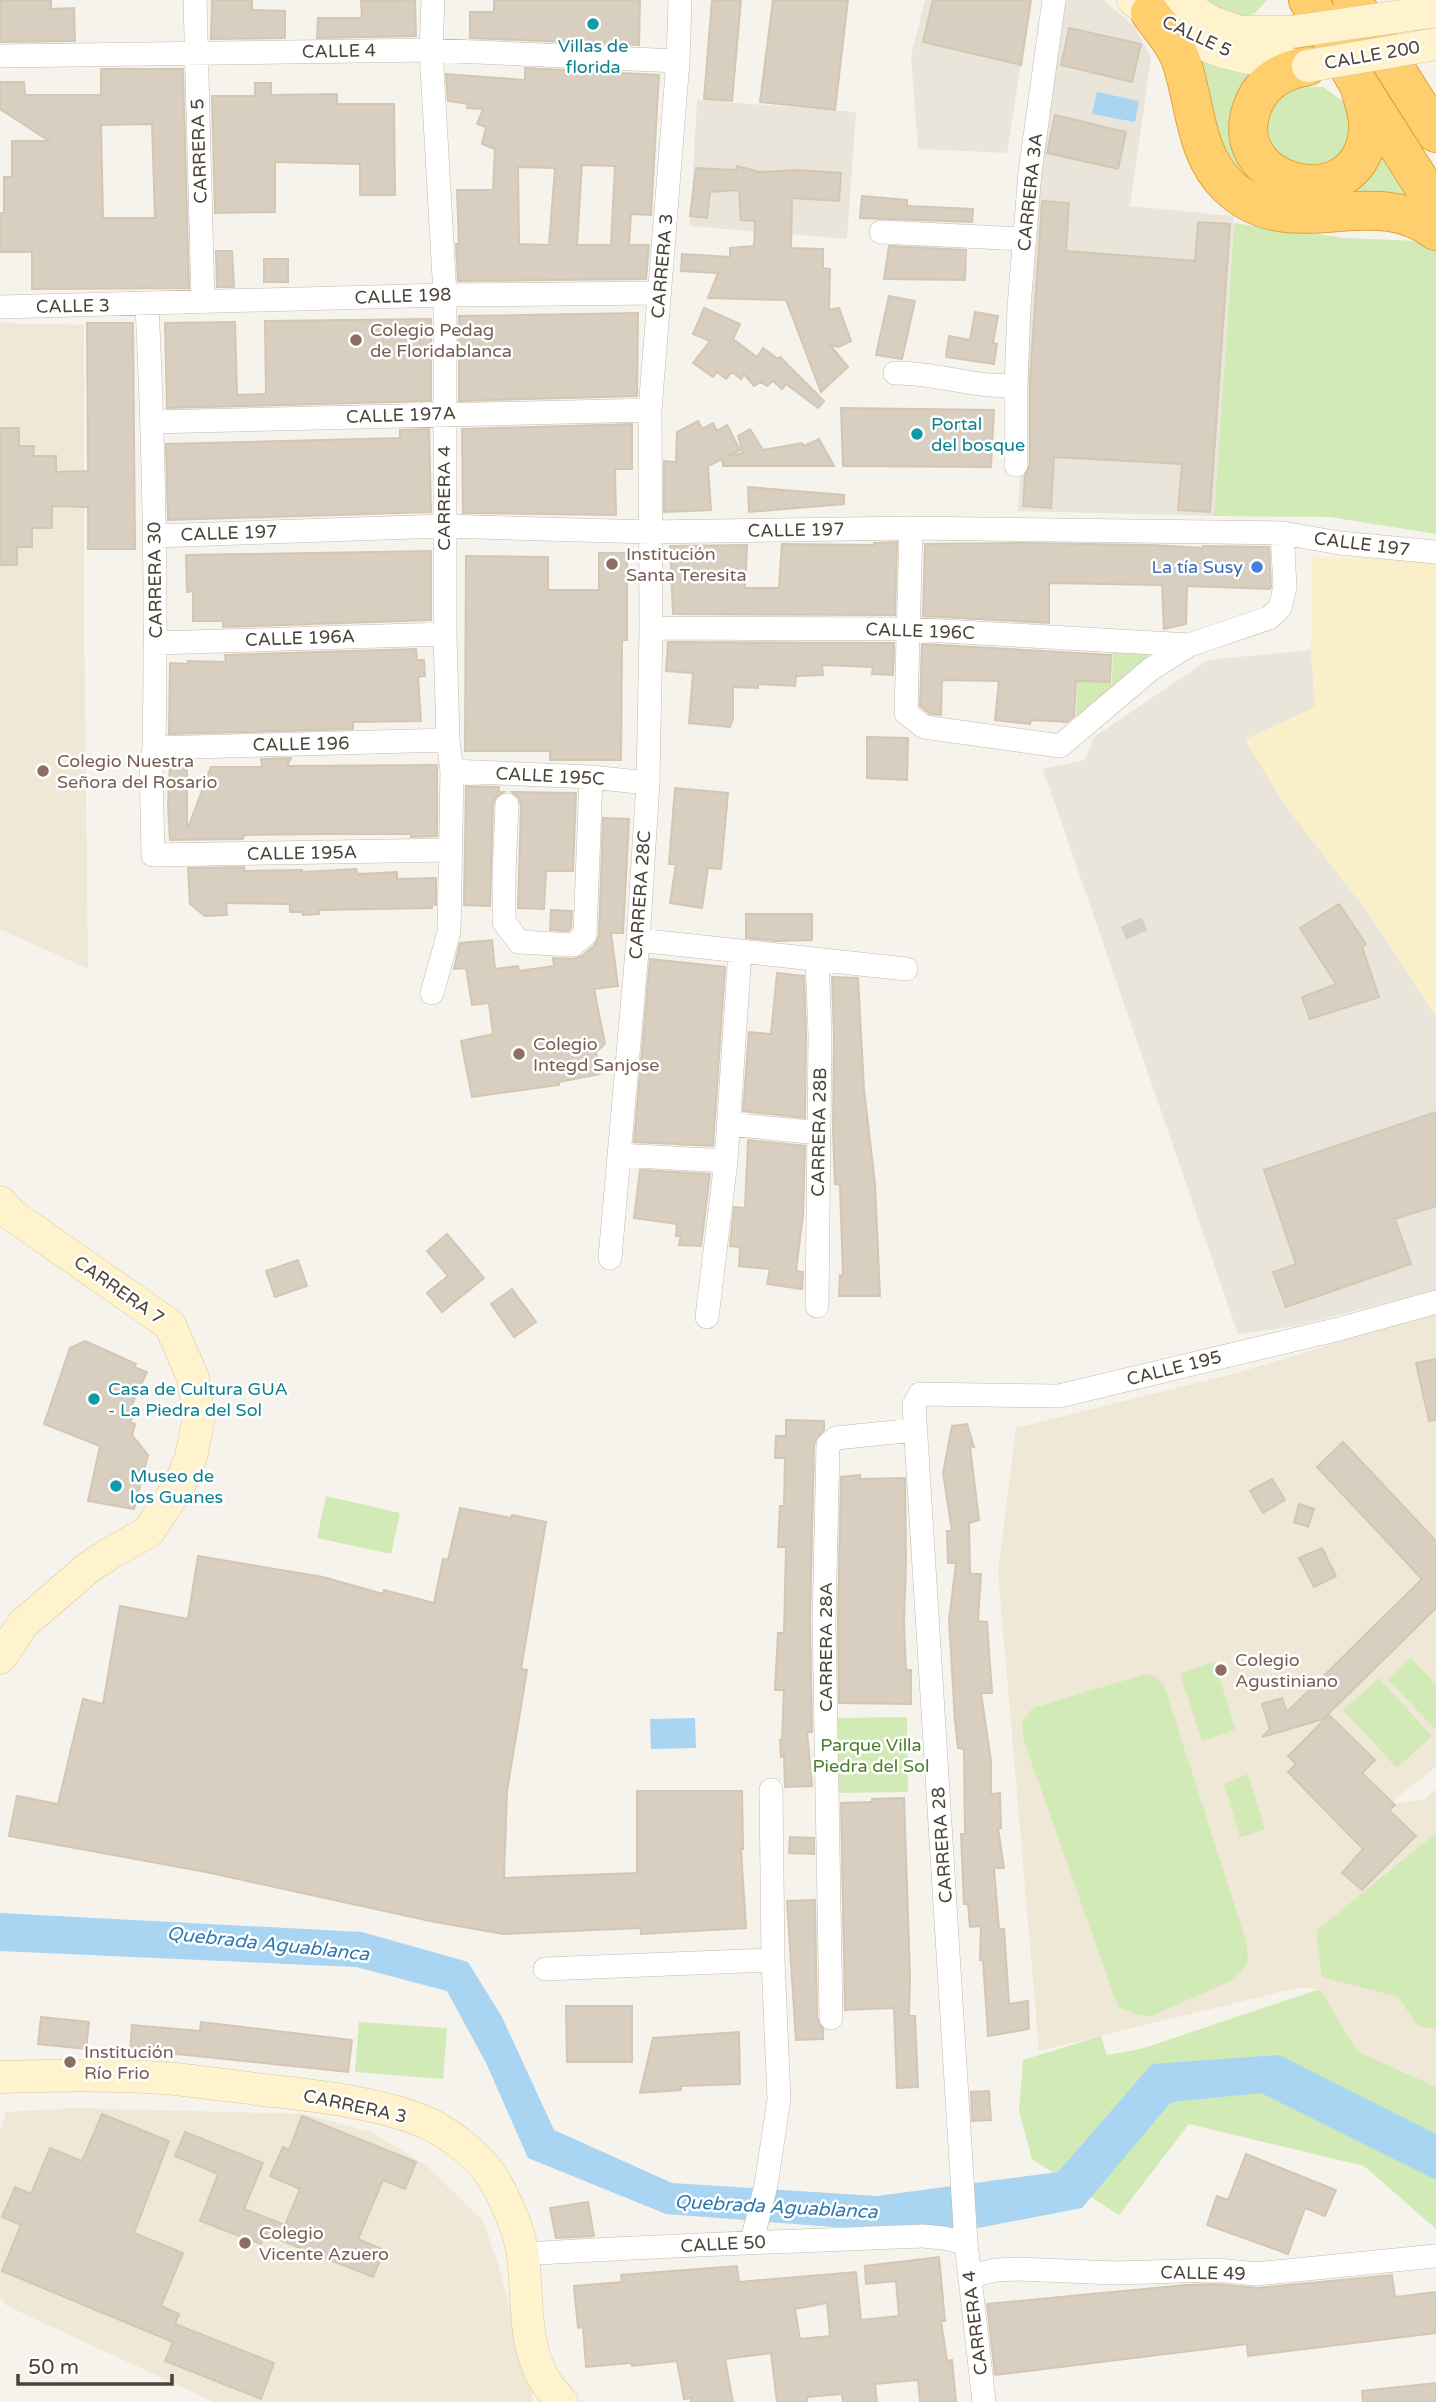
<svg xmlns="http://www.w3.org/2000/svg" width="1436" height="2402" viewBox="0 0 1436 2402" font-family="'Varela Round',sans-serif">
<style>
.residential{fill:#eae5da}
.education{fill:#efe8d6}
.green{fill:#d2eab5}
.sand{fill:#f9efc9}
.water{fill:#a9d4f2}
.building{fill:#d8cfc1;stroke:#d3c7b4;stroke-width:2;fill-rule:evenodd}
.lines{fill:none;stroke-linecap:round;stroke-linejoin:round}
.street-tunnel{stroke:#d4d0c8;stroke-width:23;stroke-dasharray:23 11;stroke-linecap:butt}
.street-casing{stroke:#c2bbae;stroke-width:24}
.secondary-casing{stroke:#d6c79b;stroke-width:33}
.highway-casing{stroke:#e0a43c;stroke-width:40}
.street{stroke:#fff;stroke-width:23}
.secondary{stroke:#fff3cd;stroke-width:32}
.highway{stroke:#ffcf6e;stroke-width:38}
.secondary-bridge-casing{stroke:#d6c79b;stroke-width:33;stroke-linecap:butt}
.secondary-bridge{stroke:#fff3cd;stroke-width:32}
.culture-dot{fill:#0f9aa8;stroke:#fff;stroke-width:2.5}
.education-dot{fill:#8d6e63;stroke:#fff;stroke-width:2.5}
.shop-dot{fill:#3f7fe0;stroke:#fff;stroke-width:2.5}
.labels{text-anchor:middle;stroke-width:5;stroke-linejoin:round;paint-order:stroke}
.street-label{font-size:18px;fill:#4b4439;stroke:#fff}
.culture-label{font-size:18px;fill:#0d838f;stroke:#fff;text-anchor:start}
.education-label{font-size:18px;fill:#785e54;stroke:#fff;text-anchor:start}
.shop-label{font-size:18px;fill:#366cbe;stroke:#fff;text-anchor:end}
.park-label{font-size:18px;fill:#4a7f2a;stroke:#fff}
.water-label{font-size:19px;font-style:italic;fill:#2e7ab2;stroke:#fff}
</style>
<rect width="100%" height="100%" fill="#f6f3ec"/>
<path class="residential" d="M925,0H1031L1007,153L918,149L911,56Z
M1064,0H1104L1134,26L1151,57L1130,206L1234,216L1214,516L1018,511L1035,196Z
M697,100L856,112L847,239L690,226Z
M1311,650L1315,707L1245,740L1285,805L1369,914L1436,1017V1290L1296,1326L1238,1334L1043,769L1085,760L1094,737L1208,660Z"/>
<path class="education" d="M0,323L84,325V613L88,969L0,929Z
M1436,1312V1767L1389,1804L1425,1799L1436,1789V2087L1357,2051L1320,1989L1296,1988L1039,2051L998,1572L1016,1428L1237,1373Z
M76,2108L303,2114L369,2131L426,2165L483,2221L498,2264L530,2382L533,2402H214L7,2306L0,2296V2133L6,2112Z"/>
<path class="green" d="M1198,0H1267L1254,14L1228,20Z
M1185,52L1242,74L1264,75L1233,136L1320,197L1375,120L1434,220L1336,204L1225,174Z
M1297,86L1323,87L1344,102L1354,126L1349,151L1306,175L1266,147C1262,112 1266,104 1297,86Z
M1234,223L1345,238L1418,241L1436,251V534L1330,517L1214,516Z
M1113,637L1155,638L1143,672L1076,720L1077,682L1112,683Z
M326,1496L400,1513L391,1554L317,1538Z
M1411,1658L1436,1684V1726L1434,1728L1388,1680Z
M1214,1662L1236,1730L1202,1741L1180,1673Z
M1146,1674L1156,1677L1164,1685L1245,1938C1250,1959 1249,1965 1233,1980L1151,2016L1138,2015L1118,2007L1023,1738L1022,1721L1033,1708Z
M1379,1678L1432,1736L1397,1768L1343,1710Z
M907,1717L908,1792L835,1793L834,1718Z
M1248,1774L1265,1830L1240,1837L1224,1784Z
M1436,1833V2029L1418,2026L1398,1997L1322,1977L1316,1931Z
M1320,1989L1357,2051L1436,2087V2229L1364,2166L1189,2124L1119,2215L1032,2159L1019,2111L1023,2060L1101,2036L1107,2055L1141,2049Z
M359,2022L447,2028L443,2079L355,2072Z"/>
<path class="sand" d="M1312,557L1436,560V1017L1369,914L1285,805L1245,740L1315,707L1311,650Z"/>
<path class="water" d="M1097,92L1139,101L1135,122L1092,114Z
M695,1718L696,1748L651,1749L650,1719Z
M0,1913L362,1932L468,1962L502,2017L554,2130L672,2183L877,2196L1058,2172L1152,2064L1279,2055L1436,2134V2180L1261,2093L1171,2102L1082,2208L968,2230H872L666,2214L528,2158L486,2063L447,1991L356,1967L0,1951Z"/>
<path class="building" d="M0,0H51V9L74,8L75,41L0,42Z
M212,0H252V10L285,11V38L211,39Z
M415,0L416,36L317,38L318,18H362L361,1Z
M494,0H640L639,45L470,38V12H494Z
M712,0H741L732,101L704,99Z
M773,0H848L835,110L760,102Z
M933,0H1031L1021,65L923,42Z
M1069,28L1141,44L1132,82L1061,65Z
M525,68L659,75L651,215L631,214L629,245H649L646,279L458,281L456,244H459L457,190H493L495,149L482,144L486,127L477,124L483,109L467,108L468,104L448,101L446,74L525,80ZM582,165L615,166L611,245H577ZM518,167L555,168L549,245L519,244Z
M101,69H183L189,288L32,289V252H0V213H4V177H12V141H49L0,109V82H24L25,95H101ZM152,124L155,218H103L101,125Z
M255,83H271V95L337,94V104H394L395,195H360V164L275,162V212L215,213L212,96H255Z
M1055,115L1126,132L1118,169L1047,153Z
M737,166L760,172L800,170L841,173L839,201L792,198L791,248L823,249V268L830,269L829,310L839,308L851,341L839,347L830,345L848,367L821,392L786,300L708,298L718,273L681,271L682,254L730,257V248L754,246L755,221L741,220L739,190L710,192L707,218L690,216L696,168L737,170Z
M862,196L907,200V206L973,209L972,222L860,218Z
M1042,201L1069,203L1066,251L1195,261L1198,222L1230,224L1210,512L1178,510L1182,464L1054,457L1051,508L1023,506L1025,475L1030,465V380Z
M889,246L966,250L965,280L884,279Z
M216,251H232L234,287H217Z
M264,259H288V282H264Z
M889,296L915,301L902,359L876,355Z
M704,308L740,324L733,339L757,357L763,348L778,359L780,357L824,401L818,408L786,384L782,389L773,381L767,386L761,382L754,386L744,374L741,379L732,372L726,379L717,372L713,377L693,363L710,341L693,334Z
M975,312L998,316L993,343L997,344L994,364L946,357L949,336L970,340Z
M638,313L637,396L459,401V316Z
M431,319V401L167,408L165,323L235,322L237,395L266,394L265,321Z
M87,323H133L135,549H88V507L52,506V528H32V547H17V565H0V428H19V446H34L33,456H56V472L88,471Z
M841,408L994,410L991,467L843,466Z
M698,421L702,429L713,423L717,431L727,425L740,450L727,456L743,453L738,436L750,429L763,450L802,443L804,446L819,439L834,466H723L722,459L708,466L711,510L664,512V461L676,462L677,432Z
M632,424V469H615L616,515L463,513L462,429Z
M429,429L431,512L168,520L166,444L400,438V430Z
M748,487L844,495V504L749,512Z
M897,542L895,615L673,614L670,546L747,545L745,588H779L782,544L874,545V543Z
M1018,543L1152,545L1203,548V546L1269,547L1271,586L1270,589L1187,586L1186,624L1164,629L1162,585L1049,583V623L923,616L925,544Z
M431,551V620L223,627V621H193V591L187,592L186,555Z
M599,553H627V640H622L621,760H550V751H465L466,556L548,557V590H599Z
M668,642L894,643L893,675L872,674L873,667L822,665L823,675L796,676L795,686L758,684V688L733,687V719L730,727L689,723L693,673L666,671Z
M922,644L1111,655L1110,682L1076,681L1074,716L1067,722L1031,720L1030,724L995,720L999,681L942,680L941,715L930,714L920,706Z
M416,649L417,660H424L425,676L418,677L421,721L353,722V729L169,734L170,663L189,664L188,661L226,662L225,655Z
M867,737L908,738L907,780L867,778Z
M291,758L287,766L437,765V836L411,837V834H322L244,835L243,839L170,840L168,806L170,762L187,761V830L211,767H262L261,759Z
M466,786L499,787V792H504L496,797L493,804L490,906L464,905Z
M675,788L728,793L721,869L708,868L702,908L670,903L676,864H669Z
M512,792L576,793L573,871H546L544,909L518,908L521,806L519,798Z
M603,818L629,819L623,933H611L618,986L594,989L605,1044L596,1052L600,1074L559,1082V1085L472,1097L461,1041L493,1034L489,1003L472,1005L466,968L454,969L460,943L492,940L495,969L518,966L519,971L554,966L553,958L573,959L582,956L594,946L599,936Z
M244,867V871L302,870V872L356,869L358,874L397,872V879L436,878V905L432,904V908L319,910V914L303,915V912H290V904L226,903L227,915L205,916L190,904L188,868Z
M1339,904L1366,944L1362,947L1379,997L1310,1019L1302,997L1336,984L1300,928Z
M551,910L572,911L571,928L568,931L550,930Z
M746,914H812V940L776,941L746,938Z
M650,959L725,967L713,1146L634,1142Z
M777,973L804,976L806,1035L805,1118L743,1111L749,1032L771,1034Z
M832,977L858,978L864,1089L875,1184L880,1296H839L840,1275L843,1276L840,1185L835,1184L833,1131L834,1034Z
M1436,1112V1206L1395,1219L1411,1264L1286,1307L1273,1272L1296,1264L1264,1170Z
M748,1140L805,1146L803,1215L796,1271L803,1272L802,1289L767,1284L770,1269L739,1266L740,1247L730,1246L734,1207L745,1208Z
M640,1170L710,1174L701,1246L679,1245L681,1236H676L677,1224L634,1218Z
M447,1234L484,1278L442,1312L427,1293L448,1276L427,1251Z
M298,1260L307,1286L275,1297L266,1271Z
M512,1289L536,1322L514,1337L491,1304Z
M85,1341L136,1364L134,1367L147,1372L130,1409L134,1411L130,1422L135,1424L132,1435L148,1455L134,1509L88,1501L100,1446L44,1424L70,1348Z
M1436,1359V1420L1429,1421L1416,1363Z
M786,1420L824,1421V1430L816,1439L814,1445L810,1621L812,1732H807L812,1786L785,1787L784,1756L781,1757L780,1740H782L784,1690H775L778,1633H784L786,1547H778L780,1506H784L785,1458H775L776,1436H786Z
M967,1424L974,1447L970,1446L979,1520L969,1523L970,1574H981L978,1621L987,1622L992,1693H981L991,1761V1794L1000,1793L1001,1828H998L1004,1868H994L999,1929H1004L1009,2004L1028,2001L1029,2029L988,2036L983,1960H980L981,1926L970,1927L968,1904H964L961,1834H965L964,1749L958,1748L955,1721L949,1620L956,1563H948L947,1531H952L943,1473L952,1426Z
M1343,1442L1436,1541V1608L1323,1719L1262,1737L1270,1729L1262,1704L1282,1698L1287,1712L1422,1579L1317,1467Z
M860,1475V1479L905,1478L906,1563L904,1623L906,1670H911V1704L839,1703L838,1621L841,1477Z
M1272,1479L1285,1500L1263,1513L1250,1491Z
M1299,1504L1314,1509L1308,1527L1294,1522Z
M460,1508L511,1518L512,1515L546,1522L521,1669L527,1670L507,1791L504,1878L637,1873V1791H742L743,1849H741L746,1928L641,1934V1928L503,1934L430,1921L206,1872L9,1836L17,1796L58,1804L83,1699L103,1704L120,1606L188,1619L198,1556L323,1577L383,1594L384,1590L434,1603L443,1559L448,1560Z
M1322,1548L1336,1576L1314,1587L1299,1558Z
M1329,1715L1375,1760L1362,1773L1395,1805L1389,1810L1416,1836L1362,1890L1342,1873L1363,1849L1288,1772L1296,1764L1288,1756Z
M904,1798L910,1976L909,2016H915L918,2087L897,2088L894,2008L845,2010L841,1803L872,1802V1799Z
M790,1837L814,1838V1854L789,1853Z
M815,1900L817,2018L823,2029V2039L796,2040L787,1901Z
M566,2006H632V2062H567Z
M41,2017L89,2022L86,2049L38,2044Z
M201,2022L352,2040L348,2072L177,2054L166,2055V2058L130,2055L132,2025L200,2031Z
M739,2032L740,2084L681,2086V2090L640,2093L653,2038Z
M989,2091L991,2120L972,2121L971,2092Z
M102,2114L169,2141L134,2233L183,2253L161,2306L179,2314L175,2324L274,2363L261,2399L165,2361L173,2342L2,2271L21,2225L2,2217L15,2187L31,2194L50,2148L82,2161Z
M302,2116L416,2162L405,2189L383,2180L358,2239L384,2250L373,2277L265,2234L261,2244L200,2221L218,2174L175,2156L185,2132L263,2163L244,2209L285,2225L300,2189L270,2176L283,2147L289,2150Z
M1246,2154L1336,2190L1325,2216L1305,2208L1288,2254L1207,2225L1217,2196L1228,2200Z
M588,2202L594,2236L556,2238L550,2208Z
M939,2257L945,2321H941L947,2361L952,2360L956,2402H920L918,2380L875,2384L877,2402H843L842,2394L807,2397V2402H777L771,2353L725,2359L733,2402H691V2398L684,2399L677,2361L632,2366L631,2363L586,2367L583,2327L578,2328L574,2286L622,2282L621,2275L737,2266L739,2282L856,2272L861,2320L899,2316L896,2281L866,2284L865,2266ZM827,2303L830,2336L800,2339L795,2309Z
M1392,2275L1395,2297L1436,2292V2333L1248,2356L1247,2344L995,2375L987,2304L1186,2285L1216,2284L1257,2288Z
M1436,2383V2402H1363L1362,2391Z"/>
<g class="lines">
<path class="street-tunnel" d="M1131,922L1137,935"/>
<defs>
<path id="street" d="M195,0L203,302
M0,56L431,50L678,61
M881,232L1025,239
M147,304C154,452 157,600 154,748L151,765L153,855L451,850
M0,307L445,295L660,293
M895,373C936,372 975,389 1016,385L1019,307L1030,172L1054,0
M152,422L650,410
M1016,465V385
M911,528L906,713L924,727L1060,746L1151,669L1189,645
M154,536L443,526L650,532L911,528L1282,533L1340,543L1436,552
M651,628L909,629L1189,645L1269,618L1280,608L1285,587L1282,533
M156,643L445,634
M154,748L448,740
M452,771L591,777L648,783
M507,805L504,873V922L519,942L573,945L585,935L591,777
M638,940L906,969
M432,993L449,932L452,771L448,740L445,634V295L431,50L433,0
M728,1124L819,1133
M619,1155L726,1161
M610,1258L638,940L648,783L651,628L650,410L678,61L680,0
M817,1306L820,1035L817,959
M707,1317L726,1161L740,951
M545,1969L773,1960
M831,2018L824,1621L828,1445L836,1438L915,1430
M752,2241L766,2185L779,2099L773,1960L771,1790
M523,2254C656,2246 790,2241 923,2236L943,2238L966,2243
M970,2276L996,2270L1019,2269L1115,2273L1217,2270L1256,2274L1436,2256
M984,2402L966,2243L914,1405L920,1394L1059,1396L1339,1329L1436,1302"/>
<path id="secondary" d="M1133,0C1157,19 1198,45 1227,53C1253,60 1280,63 1307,66
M1175,0L1212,22L1240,32H1291
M0,1202L12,1215L170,1325L193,1378L199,1417L191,1457L179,1486L148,1532L109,1554L88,1568L23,1624L0,1658
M0,2077C55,2075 109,2074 164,2078C197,2081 231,2086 264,2090C315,2096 371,2101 420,2120C446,2130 482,2157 496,2183C508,2205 520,2232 523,2257C528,2297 523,2345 545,2381C550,2389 556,2395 562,2402"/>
<path id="highway" d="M1308,0L1359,85L1436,206
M1352,0L1436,133
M1150,13C1160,27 1174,42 1180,58C1196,101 1193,152 1228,186C1291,247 1370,181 1436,231
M1308,66C1284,70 1264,80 1254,103C1218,184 1358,222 1368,132C1370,116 1363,100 1359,85"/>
</defs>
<use href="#street" class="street-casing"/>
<use href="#secondary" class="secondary-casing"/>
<use href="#highway" class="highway-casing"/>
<use href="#street" class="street"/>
<use href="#secondary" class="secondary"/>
<use href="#highway" class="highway"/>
<defs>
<path id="secondary-bridge" d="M1291,32L1436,11
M1308,66L1436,44"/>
</defs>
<use href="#secondary-bridge" class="secondary-bridge-casing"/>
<use href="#secondary-bridge" class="secondary-bridge"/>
</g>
<g class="culture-dot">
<circle cx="593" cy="24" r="7"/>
<circle cx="917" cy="434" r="7"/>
<circle cx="94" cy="1399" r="7"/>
<circle cx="116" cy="1486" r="7"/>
</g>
<g class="education-dot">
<circle cx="356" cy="340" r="7"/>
<circle cx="612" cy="564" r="7"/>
<circle cx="43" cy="771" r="7"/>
<circle cx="519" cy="1054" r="7"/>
<circle cx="1221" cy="1670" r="7"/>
<circle cx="70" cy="2062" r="7"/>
<circle cx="245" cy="2243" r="7"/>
</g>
<circle class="shop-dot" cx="1257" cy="567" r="7"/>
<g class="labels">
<g class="street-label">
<text transform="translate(1197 36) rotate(25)" y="6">CALLE 5</text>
<text transform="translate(339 51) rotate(-1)" y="6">CALLE 4</text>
<text transform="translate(1372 55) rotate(-10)" y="6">CALLE 200</text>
<text transform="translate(199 151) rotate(-92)" y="6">CARRERA 5</text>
<text transform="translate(1030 192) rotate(-84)" y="6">CARRERA 3A</text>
<text transform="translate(662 266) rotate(-85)" y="6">CARRERA 3</text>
<text transform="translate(403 296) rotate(-2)" y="6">CALLE 198</text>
<text transform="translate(73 306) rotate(-1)" y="6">CALLE 3</text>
<text transform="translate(401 415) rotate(-2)" y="6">CALLE 197A</text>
<text transform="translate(444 498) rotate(-90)" y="6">CARRERA 4</text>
<text transform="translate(796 530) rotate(-1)" y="6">CALLE 197</text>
<text transform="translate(229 533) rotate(-2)" y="6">CALLE 197</text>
<text transform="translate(1362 544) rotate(7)" y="6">CALLE 197</text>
<text transform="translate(155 580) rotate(-91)" y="6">CARRERA 30</text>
<text transform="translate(920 631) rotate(2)" y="6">CALLE 196C</text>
<text transform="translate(300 638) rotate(-2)" y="6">CALLE 196A</text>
<text transform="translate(301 744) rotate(-1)" y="6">CALLE 196</text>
<text transform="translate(550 776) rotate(3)" y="6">CALLE 195C</text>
<text transform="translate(302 853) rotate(-1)" y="6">CALLE 195A</text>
<text transform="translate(640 895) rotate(-86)" y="6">CARRERA 28C</text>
<text transform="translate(819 1132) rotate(-89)" y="6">CARRERA 28B</text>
<text transform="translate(119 1290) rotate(35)" y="6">CARRERA 7</text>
<text transform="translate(1174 1368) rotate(-14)" y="6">CALLE 195</text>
<text transform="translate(826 1647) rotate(-90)" y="6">CARRERA 28A</text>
<text transform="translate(942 1845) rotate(-94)" y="6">CARRERA 28</text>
<text transform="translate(355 2106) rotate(12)" y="6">CARRERA 3</text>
<text transform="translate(723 2244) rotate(-3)" y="6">CALLE 50</text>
<text transform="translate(1203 2273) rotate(1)" y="6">CALLE 49</text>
<text transform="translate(975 2323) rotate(-97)" y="6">CARRERA 4</text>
</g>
<g class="culture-label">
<text x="593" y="52" text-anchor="middle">Villas de<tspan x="593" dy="21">florida</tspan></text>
<text x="931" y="430">Portal<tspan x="931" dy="21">del bosque</tspan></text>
<text x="108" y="1395">Casa de Cultura GUA<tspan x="108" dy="21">- La Piedra del Sol</tspan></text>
<text x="130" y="1482">Museo de<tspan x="130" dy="21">los Guanes</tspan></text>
</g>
<g class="education-label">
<text x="370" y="336">Colegio Pedag<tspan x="370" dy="21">de Floridablanca</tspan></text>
<text x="626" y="560">Institución<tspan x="626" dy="21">Santa Teresita</tspan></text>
<text x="57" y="767">Colegio Nuestra<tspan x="57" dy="21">Señora del Rosario</tspan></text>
<text x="533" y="1050">Colegio<tspan x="533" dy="21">Integd Sanjose</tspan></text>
<text x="1235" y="1666">Colegio<tspan x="1235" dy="21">Agustiniano</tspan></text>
<text x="84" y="2058">Institución<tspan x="84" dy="21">Río Frio</tspan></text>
<text x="259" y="2239">Colegio<tspan x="259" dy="21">Vicente Azuero</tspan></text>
</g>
<g class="shop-label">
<text x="1243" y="573">La tía Susy</text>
</g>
<g class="park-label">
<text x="871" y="1751">Parque Villa<tspan x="871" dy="21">Piedra del Sol</tspan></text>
</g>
<g class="water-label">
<text transform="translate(268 1943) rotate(6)" y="7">Quebrada Aguablanca</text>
<text transform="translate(776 2206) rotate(3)" y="7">Quebrada Aguablanca</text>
</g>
</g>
<path d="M18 2374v10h154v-10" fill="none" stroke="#4b4439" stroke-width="3.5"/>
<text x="28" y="2374" font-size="21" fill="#4b4439" stroke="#ffffff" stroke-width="5" paint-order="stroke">50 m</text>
</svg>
